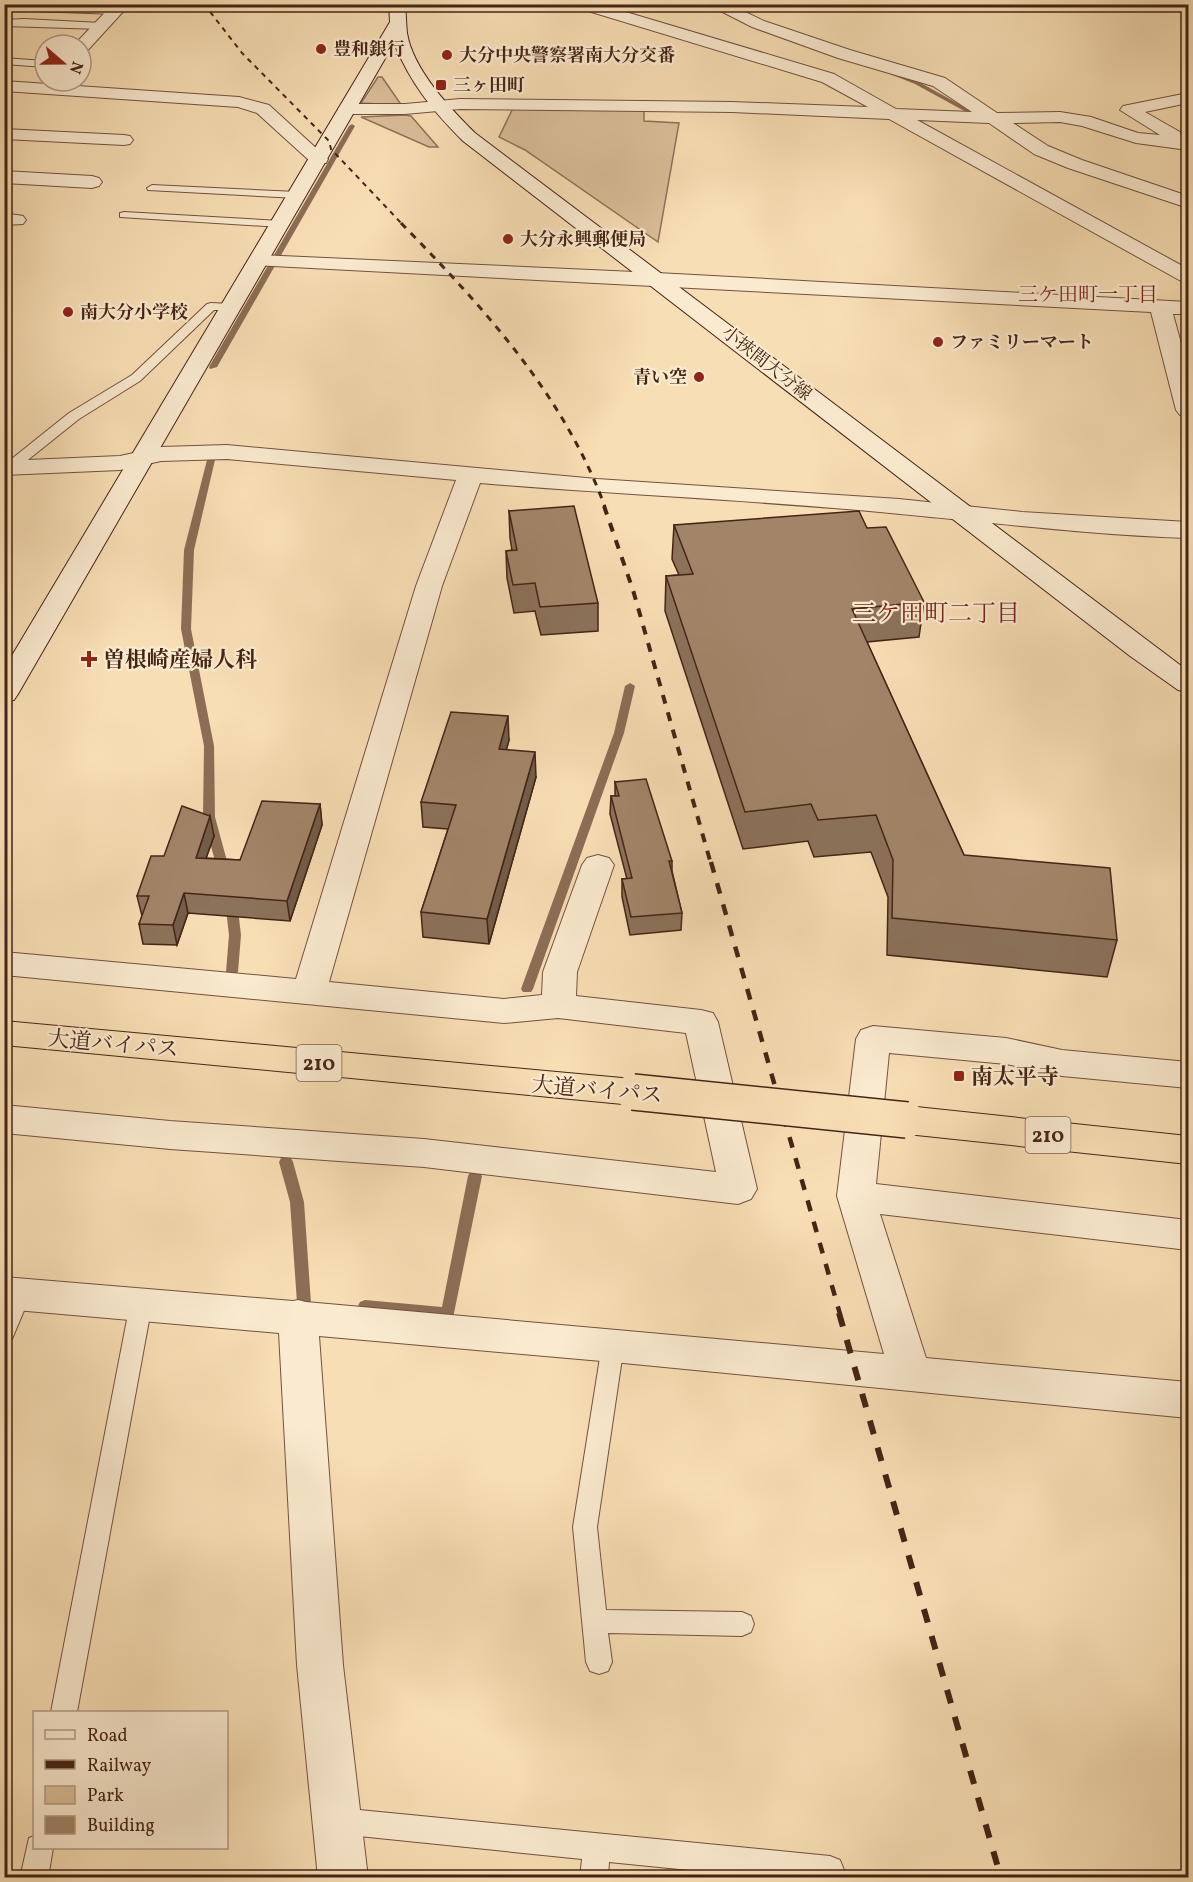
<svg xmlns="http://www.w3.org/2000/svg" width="1193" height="1882" viewBox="0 0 1193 1882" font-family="Vollkorn,'Noto Serif JP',serif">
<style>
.green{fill:#dabe9a;stroke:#907158;stroke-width:1.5}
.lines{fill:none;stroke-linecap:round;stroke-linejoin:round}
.stream{fill:#8c6e55;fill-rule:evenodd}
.lane-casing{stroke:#72523e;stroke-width:2}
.street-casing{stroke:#72523e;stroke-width:2}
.secondary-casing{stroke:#452416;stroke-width:2}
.highway-casing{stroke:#452416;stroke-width:2}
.lane{fill:#faeacf;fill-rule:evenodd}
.street{fill:#faeacf;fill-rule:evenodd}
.secondary{fill:#faeacf;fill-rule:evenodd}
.highway{fill:#f8deb5;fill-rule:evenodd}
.rail-far4{stroke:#452416;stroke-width:2;stroke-dasharray:5 5;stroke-linecap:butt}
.rail-far3{stroke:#452416;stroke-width:3;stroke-dasharray:7 7;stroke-linecap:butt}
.rail-far2{stroke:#452416;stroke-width:4;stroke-dasharray:9 9;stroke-linecap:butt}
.rail-far1{stroke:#452416;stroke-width:4.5;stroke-dasharray:11 11;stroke-linecap:butt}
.rail{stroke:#452416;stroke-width:6;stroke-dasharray:14 14;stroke-linecap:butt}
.highway-bridge-casing{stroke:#452416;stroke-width:38;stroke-linecap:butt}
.highway-bridge{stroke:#f8deb5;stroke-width:35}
.wall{fill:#8b725a;stroke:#452416;stroke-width:1.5}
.shaded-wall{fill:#715d4a;stroke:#452416;stroke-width:1.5}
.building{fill:#a28569;stroke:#452416;stroke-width:1.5}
.poi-dot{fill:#8f2418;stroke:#faeacf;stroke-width:2}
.labels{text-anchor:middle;stroke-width:4.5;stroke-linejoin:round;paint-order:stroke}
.far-poi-label{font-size:18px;font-weight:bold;fill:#452416;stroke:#faeacf;text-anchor:start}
.far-street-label{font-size:18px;fill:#452416;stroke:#faeacf}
.far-neighbourhood-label{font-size:20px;fill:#7a1f14;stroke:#faeacf}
.shield{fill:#faeacf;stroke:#7b5f4e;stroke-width:1.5}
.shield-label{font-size:21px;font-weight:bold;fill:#452416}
.poi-label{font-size:22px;font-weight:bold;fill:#452416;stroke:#faeacf;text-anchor:start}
.street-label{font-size:22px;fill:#452416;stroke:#faeacf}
.neighbourhood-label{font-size:24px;fill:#7a1f14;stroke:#faeacf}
</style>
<rect width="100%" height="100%" fill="#f8deb5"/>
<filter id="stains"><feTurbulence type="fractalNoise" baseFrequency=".00333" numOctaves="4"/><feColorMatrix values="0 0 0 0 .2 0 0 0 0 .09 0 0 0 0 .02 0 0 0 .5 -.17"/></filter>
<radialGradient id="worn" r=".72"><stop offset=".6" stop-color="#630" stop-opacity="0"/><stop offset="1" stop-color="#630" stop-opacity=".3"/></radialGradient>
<path class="green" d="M378,77H382L400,103L397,105L361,103Z
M513,108L644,110V121L679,123L658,242L525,150L499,137Z
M405,115L411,116L438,147H429L361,117Z"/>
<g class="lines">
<path class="stream" d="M887,69L919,82L984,118L979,119L915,84L885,72Z
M352,124L355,126L217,367L210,369L209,367L349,126Z
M211,457L215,460L194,550L191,629L214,746L215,817L230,872L224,876L218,872L203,817L204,746L181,629L184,550L207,460Z
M630,683L635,686L624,733L533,989L531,992H523L521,989L614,733L625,686Z
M231,897L237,901L241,935L238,972L232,976L226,972L229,935L225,901Z
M286,1157L291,1158L293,1162L304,1202L311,1303L309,1307L304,1309L299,1307L297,1303L290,1202L279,1162L281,1158Z
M475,1171L480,1172L482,1176L453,1318L448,1320L360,1310L358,1306L360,1302L365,1300L442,1307L468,1176L470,1172Z"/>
<defs>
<path id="lane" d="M4,4L117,8L121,11L117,14L4,10Z
M24,19L102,23L106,26L102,29L4,26V20Z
M4,58L45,61V67L4,64Z
M152,185L297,192L302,195L297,198L148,190L147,188Z
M124,212L281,221L286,224L281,227L120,217V213Z
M211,303L232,304L238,307L232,310H214L140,381L79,419L14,471H4V465L69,413L132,375L207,304Z
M20,1285L28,1288L31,1294L12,1339L4,1342V1305L12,1288Z
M141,1295L149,1298L152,1304L77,1712H51L130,1304L133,1298Z
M613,1336L621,1338L624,1345L597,1527L606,1610L742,1612L751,1616L754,1624L751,1632L742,1636L608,1633L612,1662L608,1671L599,1674L590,1671L586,1662L573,1527L602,1345L605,1338Z
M339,1808L830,1856L840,1860L844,1870L841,1878H769L609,1862L608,1878H580L582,1859L339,1834L330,1830L326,1821L330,1812Z
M34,1836V1848H53L48,1878H20L29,1838Z"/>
<path id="street" d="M113,4H130L87,51L81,52V45H74Z
M573,4H599L834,74L896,109L972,112L933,86L838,58L752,27L707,4H729L764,21L850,50L945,78L997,113L1060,112L1091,117L1138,133L1160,135L1120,110L1123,106L1188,93V103L1145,112L1180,132L1182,138L1188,139V150L1136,143L1082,126L1060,122L1013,123L1048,146L1082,160L1188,196V208L1068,168L1034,154L989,123L917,120L1188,269V283L1181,281L889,119L732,112L460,109L405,114H347L341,113L338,109L341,105L347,104H405L460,99L732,102L868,107L822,82L575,7Z
M4,81L239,97L269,105L328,159L326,163H312L257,113L238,107L4,91Z
M4,129L124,135L130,136L133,140L130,144L124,145L4,139Z
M4,171L92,176L99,178L102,182L99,186L92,188L4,183Z
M4,213L23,216L26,220L23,224L4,225Z
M259,255L657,273L1188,302V314H1173L1188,369V417L1180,415L1176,410L1151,312L252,265L249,261L252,257Z
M227,445L597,479L899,499L1022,512L1188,522V538C1092,535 996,523 900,514C760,500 620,495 480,483L442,586L329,982L504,999L542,995L543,972L582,865L587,858L598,855L609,858L614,865L577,972L576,996L701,1010L713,1013L718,1022L757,1189L751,1199L738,1204L424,1167L170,1149L4,1133V1105L170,1121L424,1139L716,1172L686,1033L558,1018L504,1023L4,975V952L296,979L416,586L456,480L227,459L161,461L120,470L4,475V461L120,456L161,447Z
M873,1026L1006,1038L1062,1050L1188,1062V1088L1062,1076L1006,1064L889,1053L876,1184L1188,1220V1250L880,1214L926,1358L1188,1382V1418L613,1362L319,1336L343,1665L368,1878H318L297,1665L279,1333L4,1309V1277L293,1301L298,1300L306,1302L884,1354L837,1196L856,1039L861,1030Z"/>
<path id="secondary" d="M389,4H405C406,14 406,24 407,33C413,70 450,108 475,133L1188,671V692L1178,690L1130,656L463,141C432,110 411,84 394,43L18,694L14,700L4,702V669L390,22Z"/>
<path id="highway" d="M4,1021L633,1079L646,1083L651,1092L646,1101L633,1105L4,1045Z
M907,1106L1188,1136V1164L907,1134L894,1130L889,1120L894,1110Z"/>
</defs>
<use href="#lane" class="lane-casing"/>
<use href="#street" class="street-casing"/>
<use href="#secondary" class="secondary-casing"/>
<use href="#highway" class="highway-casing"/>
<use href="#lane" class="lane"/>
<use href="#street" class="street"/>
<use href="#secondary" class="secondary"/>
<use href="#highway" class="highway"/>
<path class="rail-far4" d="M204,4L242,53L329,141L331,149L403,225"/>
<path class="rail-far3" d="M401,223C483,307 564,395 605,507"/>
<path class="rail-far2" d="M604,506L633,590L711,864"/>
<path class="rail-far1" d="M711,862L840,1314"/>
<path class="rail" d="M839,1313L1001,1878"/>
<defs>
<path id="highway-bridge" d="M633,1092L907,1120"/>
</defs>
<use href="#highway-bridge" class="highway-bridge-casing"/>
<use href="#highway-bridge" class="highway-bridge"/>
</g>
<path class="wall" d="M509,511L598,603V631L541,635L535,611L514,613L507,578L506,551L512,550L510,538Z
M674,525L867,528L924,602L919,637L867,642L964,855L1117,940L1107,977L887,955L888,897L871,852L814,857L808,841L743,849L665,611L666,576L679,575L672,559Z
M509,740L506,750L536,777L489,944L423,937L421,912L448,829L423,827L421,802Z
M615,782L672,861V871L682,913L681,930L630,935L622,897V879H627L610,814L611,796H615Z
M320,804L322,825L290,921L188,913L177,945L143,944L139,924L142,916L137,896L164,856L214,836L206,858L240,860Z"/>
<path class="shaded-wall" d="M508,716L509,740L500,774L499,749Z
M535,752L536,777L489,944L487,919Z
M320,804L322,825L290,921L287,901Z
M210,816L214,836L199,878L196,858Z
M184,893L188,913L177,945L173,925Z"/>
<path class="building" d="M574,506L598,603L540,607L535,583L513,585L506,551L517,550L509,511Z
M859,511L867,528L886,527L924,602L852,609L964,855L1110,868L1117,940L892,918L893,860L876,815L818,820L811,804L745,812L666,576L693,574L674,525Z
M451,712L508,716L499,749L535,752L487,919L421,912L456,805L421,802Z
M646,779L672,861H669L682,913L631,917L622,879L632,878L611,796H619L615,782Z
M262,801L320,804L287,901L184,893L173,925L139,924L149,896H137L151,856H164L182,806L210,816L196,858L240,860Z"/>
<g class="poi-dot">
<circle cx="321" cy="49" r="6"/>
<circle cx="447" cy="55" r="6"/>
<rect x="435" y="79" width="12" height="12" rx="3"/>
<circle cx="508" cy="239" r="6"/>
<circle cx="68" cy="312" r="6"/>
<circle cx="938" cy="342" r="6"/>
<circle cx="699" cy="377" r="6"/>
<path d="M86 650h6v6h6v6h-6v6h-6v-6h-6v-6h6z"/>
<rect x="953" y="1070" width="12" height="12" rx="3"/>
</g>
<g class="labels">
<g class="far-poi-label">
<text x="333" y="55">豊和銀行</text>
<text x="459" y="61">大分中央警察署南大分交番</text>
<text x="453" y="91">三ヶ田町</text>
<text x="520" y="245">大分永興郵便局</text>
<text x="80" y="318">南大分小学校</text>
<text x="950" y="348">ファミリーマート</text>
<text x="687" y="383" text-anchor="end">青い空</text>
</g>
<g class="far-street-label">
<text transform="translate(767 363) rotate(38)" y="6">小挾間大分線</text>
</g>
<g class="far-neighbourhood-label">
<text x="1088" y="301">三ケ田町一丁目</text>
</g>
<g class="shield">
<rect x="296.5" y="1045" width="45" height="36" rx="4.5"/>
<rect x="1025.5" y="1117" width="45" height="36" rx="4.5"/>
</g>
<g class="shield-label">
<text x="319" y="1070">210</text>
<text x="1048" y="1142">210</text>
</g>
<g class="poi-label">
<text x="103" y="667">曽根崎産婦人科</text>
<text x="971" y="1084">南太平寺</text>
</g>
<g class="street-label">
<text transform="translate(113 1043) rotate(5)" y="8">大道バイパス</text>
<text transform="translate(597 1089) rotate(5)" y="8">大道バイパス</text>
</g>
<g class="neighbourhood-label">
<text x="936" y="621">三ケ田町二丁目</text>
</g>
</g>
<rect width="1193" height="1882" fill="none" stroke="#f8deb5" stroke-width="24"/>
<rect x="6" y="6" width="1181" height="1870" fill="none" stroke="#452416" stroke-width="3"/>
<rect x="12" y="12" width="1169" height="1858" fill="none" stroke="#452416" stroke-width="1.5"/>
<rect x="33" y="1711" width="195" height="138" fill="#faeacf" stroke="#b29b85" stroke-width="1.5"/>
<rect x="45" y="1730" width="30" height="9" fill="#faeacf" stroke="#b29b85" stroke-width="1.5"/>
<text x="87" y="1741" font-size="18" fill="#452416">Road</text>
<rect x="45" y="1760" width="30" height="9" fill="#452416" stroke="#b29b85" stroke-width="1.5"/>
<text x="87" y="1771" font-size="18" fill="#452416">Railway</text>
<rect x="45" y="1786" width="30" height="18" fill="#dabe9a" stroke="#b29b85" stroke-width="1.5"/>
<text x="87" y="1801" font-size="18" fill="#452416">Park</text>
<rect x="45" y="1816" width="30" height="18" fill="#a28569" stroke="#b29b85" stroke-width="1.5"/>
<text x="87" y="1831" font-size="18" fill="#452416">Building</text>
<g transform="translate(63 63) rotate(110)"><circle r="28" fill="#faeacf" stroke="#b29b85" stroke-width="1.5"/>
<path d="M0-4.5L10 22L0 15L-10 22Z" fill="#8f2418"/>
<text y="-9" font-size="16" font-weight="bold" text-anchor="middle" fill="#452416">N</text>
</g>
<rect width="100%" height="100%" filter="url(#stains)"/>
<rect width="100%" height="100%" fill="url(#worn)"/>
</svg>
